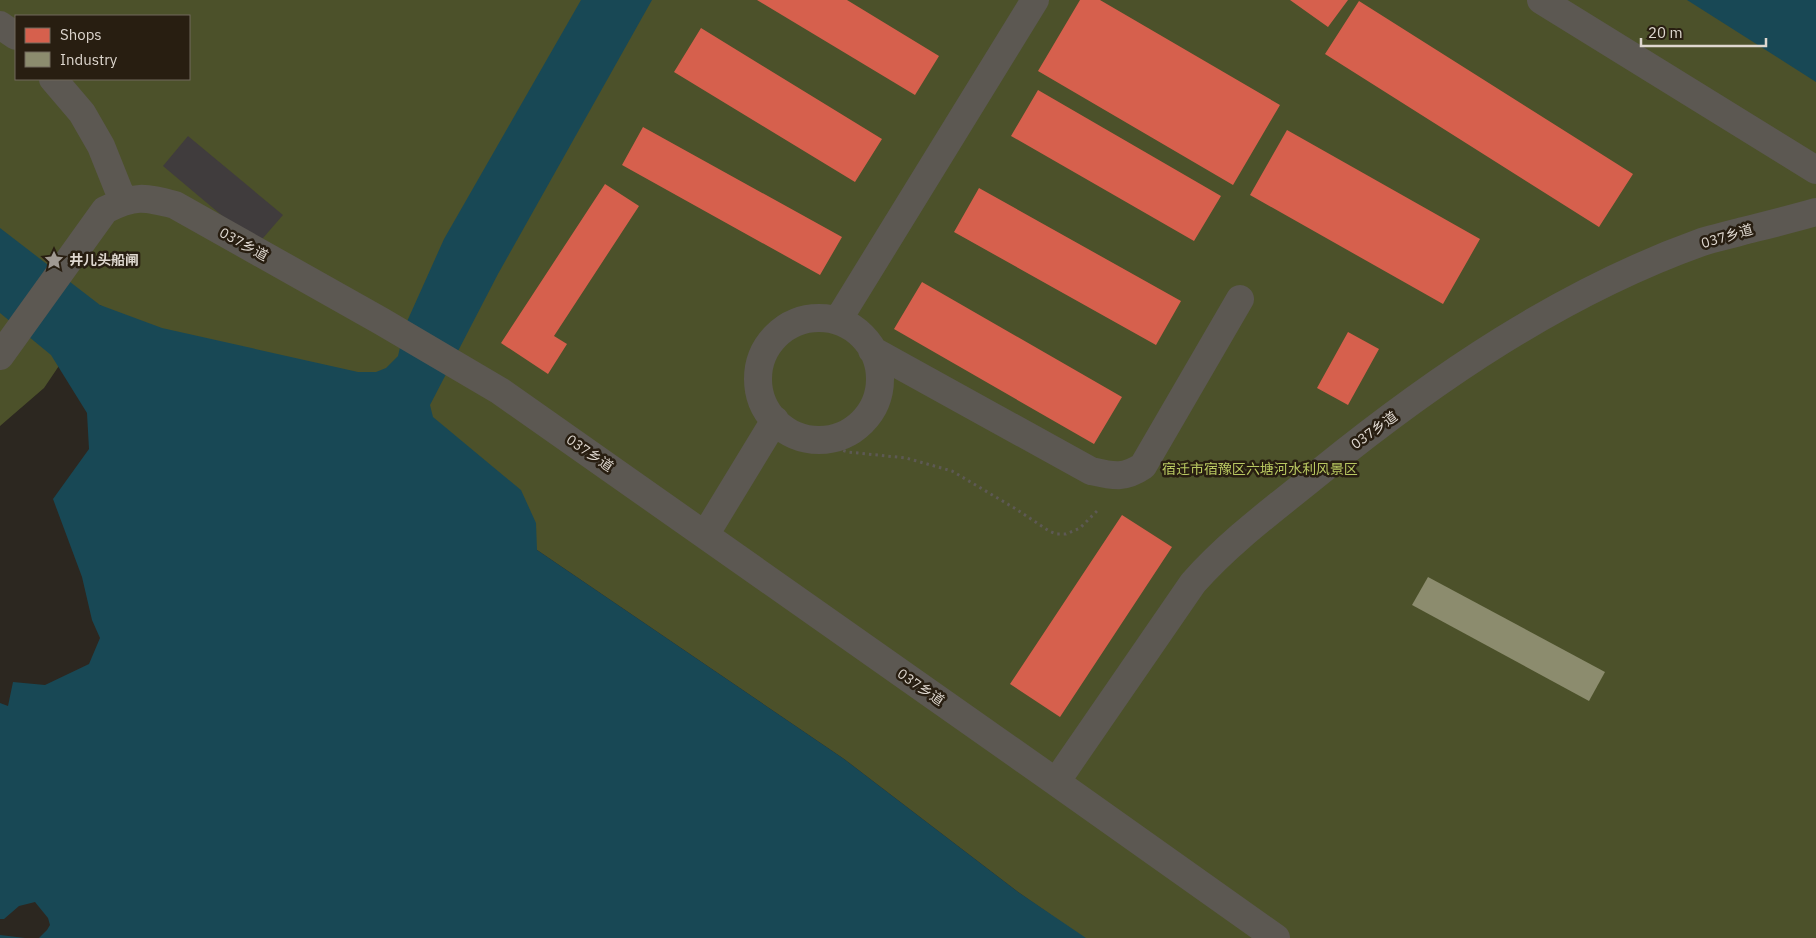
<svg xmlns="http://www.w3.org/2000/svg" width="1816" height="938" viewBox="0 0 1816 938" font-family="'IBM Plex Sans','Noto Sans SC',sans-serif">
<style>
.green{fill:#4c512a;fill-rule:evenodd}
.water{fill:#184855}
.pier{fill:#2c2720}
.shops{fill:#d6604d}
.industry{fill:#8c8c6e}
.building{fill:#403c3d}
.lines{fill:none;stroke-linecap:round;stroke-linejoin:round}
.path{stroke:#5d5954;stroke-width:3;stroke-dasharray:2.5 4;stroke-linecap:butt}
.minor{stroke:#5c5852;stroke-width:28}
.labels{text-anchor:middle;stroke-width:5;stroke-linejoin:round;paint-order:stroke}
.street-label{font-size:14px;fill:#ded7cf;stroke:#281e11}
.poi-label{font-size:14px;font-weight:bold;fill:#ded7cf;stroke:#281e11;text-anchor:start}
.park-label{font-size:14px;fill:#b9c861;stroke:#281e11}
</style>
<rect width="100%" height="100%" fill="#2c2720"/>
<path class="green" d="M0,0H1816V938H1084L1018,892L844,759L537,550L100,305L44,388L0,426ZM16,16H189V79H16Z"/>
<path class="water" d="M581,0H652L498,274L430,405L433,417L521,490L536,523L537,550L844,759L1018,892L1086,938H0V703L8,706L13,682L45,685L89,664L100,638L92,620L82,577L53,499L89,449L87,413L51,355L0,313V228L100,305L162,328L358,372H376L386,368L398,356L405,326L444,239Z
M1687,0H1816V82Z"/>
<path class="pier" d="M35,902L48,918L50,925L47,930L39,938H25L0,935V919H4L19,906Z"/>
<path class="shops" d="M757,0H847L939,56L915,95Z
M1080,0H1100L1280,105L1233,185L1038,71Z
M1290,0H1348L1328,27Z
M1359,1L1633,174L1599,227L1325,54Z
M701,28L882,139L855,182L674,72Z
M1038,90L1221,196L1194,241L1011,136Z
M643,127L842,237L820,275L622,165Z
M1287,130L1480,239L1443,304L1250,195Z
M605,184L639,206L554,336L567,344L548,374L501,343Z
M979,188L1181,301L1156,345L954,232Z
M922,282L1122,397L1094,444L894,329Z
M1348,332L1379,349L1348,405L1317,388Z
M1122,515L1172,547L1060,717L1010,684Z"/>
<path class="industry" d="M1428,577L1605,672L1589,701L1412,605Z"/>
<path class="building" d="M188,136L283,215L257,245L163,166Z"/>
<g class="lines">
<path class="path" d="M806,439L848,452L906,458L952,471L1016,509L1049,531L1056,534H1066L1080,528L1099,509"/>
<path class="minor" d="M1541,0L1816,170
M0,25L16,36
M53,79L82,113L101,146L123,201
M758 379a61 61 0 1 1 122 0a61 61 0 1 1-122 0Z
M838,320L1035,0
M872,350L1091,471C1113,476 1124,479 1143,466L1240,299
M0,356L105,210C135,195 144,197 175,205L381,321L500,391L1056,782L1193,583C1231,540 1277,507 1321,471C1436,378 1562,292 1702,242C1715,238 1729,235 1743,231C1767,225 1792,219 1816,212
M705,535L775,420
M1056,782L1276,938"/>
</g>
<defs>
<symbol id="sight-bare" viewBox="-9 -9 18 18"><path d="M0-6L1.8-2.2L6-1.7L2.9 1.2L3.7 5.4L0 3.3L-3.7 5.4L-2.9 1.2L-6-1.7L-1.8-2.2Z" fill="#a09992" stroke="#281e11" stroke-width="2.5" paint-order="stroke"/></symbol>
</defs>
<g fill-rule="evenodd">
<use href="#sight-bare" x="40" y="246" width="28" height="28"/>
</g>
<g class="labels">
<g class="street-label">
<text transform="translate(1727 236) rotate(-16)" y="5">037乡道</text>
<text transform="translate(244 244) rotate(29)" y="5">037乡道</text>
<text transform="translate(1374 430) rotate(-36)" y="5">037乡道</text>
<text transform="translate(590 453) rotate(35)" y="5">037乡道</text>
<text transform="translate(921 687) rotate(35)" y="5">037乡道</text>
</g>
<g class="poi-label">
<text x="69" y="265">井儿头船闸</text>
</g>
<g class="park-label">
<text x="1260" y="474">宿迁市宿豫区六塘河水利风景区</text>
</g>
</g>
<rect x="15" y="15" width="175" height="65" fill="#281e11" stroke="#71685d"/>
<rect x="25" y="28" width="25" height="15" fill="#d6604d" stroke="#71685d"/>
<text x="60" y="40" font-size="15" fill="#ded7cf">Shops</text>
<rect x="25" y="52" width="25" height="15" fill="#8c8c6e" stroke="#71685d"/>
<text x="60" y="65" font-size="15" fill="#ded7cf">Industry</text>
<path d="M1641 38v8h125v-8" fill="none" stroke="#ded7cf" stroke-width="2.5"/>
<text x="1648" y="38" font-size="15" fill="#ded7cf" stroke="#281e11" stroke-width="4" paint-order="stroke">20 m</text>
</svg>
